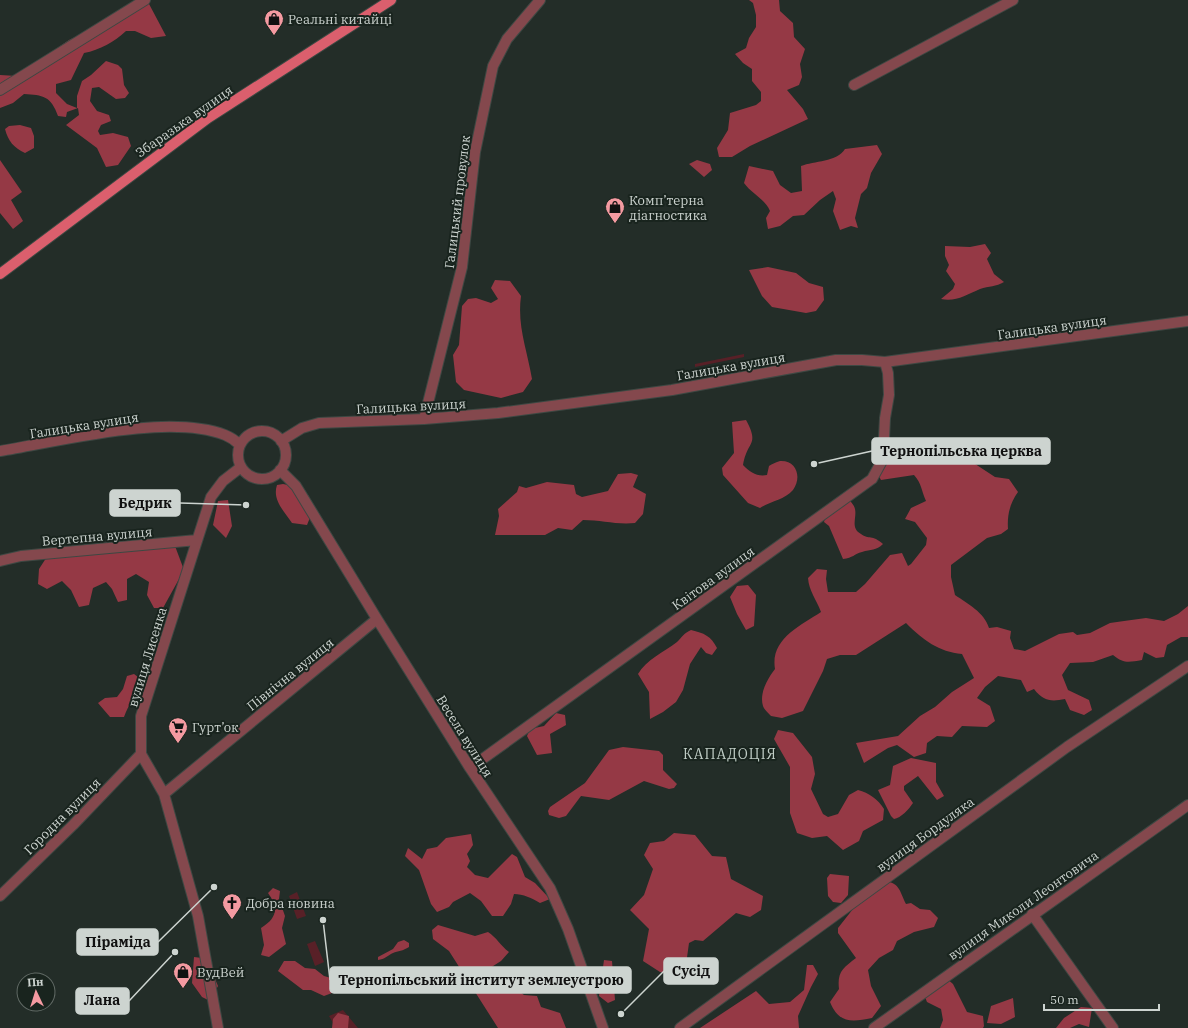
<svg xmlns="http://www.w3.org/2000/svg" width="1188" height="1028" viewBox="0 0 1188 1028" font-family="'IBM Plex Serif',serif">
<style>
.green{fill:#582027}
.forest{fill:#953945}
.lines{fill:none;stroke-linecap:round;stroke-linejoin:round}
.minor-casing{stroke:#3e4843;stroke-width:12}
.major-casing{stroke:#3e4843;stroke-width:12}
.minor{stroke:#84484d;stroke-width:10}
.major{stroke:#db5f6d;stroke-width:10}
.labels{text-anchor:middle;stroke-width:4;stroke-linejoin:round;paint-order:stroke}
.poi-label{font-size:13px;fill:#cdd4d0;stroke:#19241e;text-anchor:start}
.street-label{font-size:13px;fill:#cdd4d0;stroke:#19241e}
.neighbourhood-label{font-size:14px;letter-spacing:1px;fill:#bfccc5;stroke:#19241e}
.leader{fill:none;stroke:#cdd4d0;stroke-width:1.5}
.callout-dot{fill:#cdd4d0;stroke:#19241e;stroke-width:1.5}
.callout{fill:#cdd4d0;stroke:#cdd4d0;stroke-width:1.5}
.callout-label{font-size:14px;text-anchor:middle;font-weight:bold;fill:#111}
</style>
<rect width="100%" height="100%" fill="#232d28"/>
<path class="green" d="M744,354V357L695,367V364Z
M297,892L306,916L297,919L289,896Z
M315,941L324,962L315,966L307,944Z
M343,1010L358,1028H336L329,1016Z"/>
<path class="forest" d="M749,0H779L780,11L793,23L794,37L805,49L800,64L802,77L799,85L787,90L803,109L808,119L750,146L732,157H719L717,148L728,130L730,113L756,105L761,101V92L752,81V69L743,63L735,54L746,48L749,38L756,27V15L753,3Z
M148,2L166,36L151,38L135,31H126C114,42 100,50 84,53L71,80L56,84V93L67,104L77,108V96L82,81L91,75L106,61L118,65L122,69L124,85L129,93L125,98L116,99L99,87L92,88L90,101L97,111L109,115L111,121L101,125L98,131L100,135L113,133L128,137L131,146L118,165L106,167L97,148L66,125L79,115L78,108L67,112L66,117L58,116C51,96 43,95 24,94L13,103L0,108V75L17,76L69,40Z
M20,125L31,128L34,136V148L25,153C14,148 8,141 5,129L9,126Z
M877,145L882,154L871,173L867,188L861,194L855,218L858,228L851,226L840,230L833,211L836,199L833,191L820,200L804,215L793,216L780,226L768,229L766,218L770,211C765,199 752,194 744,183L749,166L773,171L780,185L791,193L802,191L801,166C814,161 837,162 845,149Z
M0,160L22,192L11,200L23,221L13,229L0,213Z
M697,160L710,164L712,170L704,177L689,164Z
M985,244L991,253L987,259L994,274L1004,282C996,287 989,286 980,289C966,295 956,302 941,299L953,289L955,284L946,271L949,265L945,256V246L970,247Z
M768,267L796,273L809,283L823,287L824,300L816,311L806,313L772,307L762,296L749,270Z
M495,280L510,281L521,296C517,326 527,349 532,379L523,392L501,398L464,390L456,382L453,355L459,345L462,306L468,299L476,298L491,303L498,299L491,288Z
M746,420C760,446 747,440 743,465C750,472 757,477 767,475L769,466C772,464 776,462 780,461C797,460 802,478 793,490C784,500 771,501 760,508L748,503L723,475L722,468L734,453L732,422Z
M901,438L915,439L926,447L941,450H959L966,458L995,477L1009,479L1018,492C1010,503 1007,515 1008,529L1001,534L987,538L951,565V577L955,595C968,604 984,612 989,628L997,627L1011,631L1010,638L1014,649L1025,651L1059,634L1073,632L1077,635L1090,633L1110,623L1124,621L1146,618L1164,621L1178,614L1188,606V637H1181L1167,645L1164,657L1156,658L1144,652L1142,660C1129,662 1124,664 1113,655L1093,662L1070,663L1062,675L1068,690L1089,700L1092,710L1084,715L1070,710L1065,699C1051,702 1043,701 1034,689L1027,692L1021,680L998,676L985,687L977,698L990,706L995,721L987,727L962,726L952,737L937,736L927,743L926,753L914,757L897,745L888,748L864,763L856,743L898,736L920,716L935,707L952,692L974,678L962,654C939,652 923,640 906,623L856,655H840L827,659L823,671L803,711L782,718L771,716C768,713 764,709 763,706C759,693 768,678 775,669C770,639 800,626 821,612C816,599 809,591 808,578L817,569L827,570L826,579L828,592H856L865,584L890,555L902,553L908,566L911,564L926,545L927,538L915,522L905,519L911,508L926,501C921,490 922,484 914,475L881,480L875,469L877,454L892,441Z
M631,473L638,475L633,487L646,494L643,514L635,523C617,525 601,520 583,520L572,530L558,528L545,535H495L499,516L498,509L517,492L519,486L526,488L547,482L574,485L576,494L582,497L608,491L618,474Z
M283,484L293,486L309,496L311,515L307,525L292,523C284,511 272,500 277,485Z
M849,498C850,502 854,504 855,509C857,518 850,528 861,534C869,540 872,534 883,544C876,551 871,549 862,552C854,554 853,558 843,559L829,526L824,522L826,515Z
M228,500L232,526L226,538L213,525L218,501Z
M168,537L175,546L184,570L163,608H154L147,595L149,582L136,574L127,579V600L118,602L112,589L106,582L93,588L89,605L79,607L71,590L62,581L47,589L38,584L39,569L52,549L66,546L80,555L89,547L109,542L120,550L130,552Z
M748,585L756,595L754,626L746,630L737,614L730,597L737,586Z
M691,630C704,633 711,636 717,648L712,655L706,653L701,647L690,664L683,690L676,702L663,712L650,719L649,692L638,674C646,660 664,652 677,642C682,637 684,633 691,630Z
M134,674L142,680C137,694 129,703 124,717H110L98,703L105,698L117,697L123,689L127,676Z
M556,713L565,715L566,725L550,734L552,753L537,755L527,736L530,729L544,726Z
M778,730L793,733L812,757L815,774L811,789L823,814L828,817L838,814L849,795L858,790C869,793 878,799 884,809L883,820L863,831L859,841L843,850L827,836L812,838L797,833L790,813V767L774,739Z
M623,747L659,751L663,755V770L677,784L674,788L669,789L644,781L609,800L581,796L566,816L559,818L549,815L548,811L550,807L585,783L609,750Z
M911,758L936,763V782L944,796L937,800L918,776L904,786V790L913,803C909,809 901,818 894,819L891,816L878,790L890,785L893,766Z
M674,833L695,835L712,856L726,857L731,879L763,896L761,910L750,917L736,913L703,941L695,940L689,943L685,972L680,977L660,972L643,961L649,929L630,910L644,895L653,869L644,855L650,843L664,841Z
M471,834L473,845L467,854L470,861L467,867L475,875L488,878L512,854L517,857L525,877L535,883L550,899L540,903C532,898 523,894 514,894L511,904L503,916H492L481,901L470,893L453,902L449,907L437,912L431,904L419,870L405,856L408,848L422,859L427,849L437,847L446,838Z
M830,874L849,876L848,895L841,903L833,902L828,896L827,878Z
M882,881C900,882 899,890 906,904L911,903L920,909L930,910L938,918L934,927L914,932L897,941L893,950L879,958L868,970L871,986L881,1006L872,1018C852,1022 839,1024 830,1002L839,989C837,972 843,968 856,958L838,933V928L871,886Z
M273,888L280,891L279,899L285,916L282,928L286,944L269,957L261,955L264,945L261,928C277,918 279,908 268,893Z
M438,925L475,936L488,932C497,938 500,945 509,952L501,961L490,968L494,983L516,989L524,995L537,996L541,1007L560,1013L566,1028H498L449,951L433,939L432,930Z
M404,940L409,943V947C403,951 398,951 393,953C387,956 385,959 378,960V957L393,949L398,942Z
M194,957L202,958L212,972L218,986L212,997L208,1000L202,997L192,983Z
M604,960L612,961L615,1000L608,1003L599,996Z
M284,961H295L305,968L315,969L324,976L331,978L334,984L332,993L324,996L311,990H303L278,971Z
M807,965H813L818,974L811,987L798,1016L799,1028H700L756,991L769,1004L790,1002L804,990Z
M945,977L953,984L967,1012L983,1016L984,1026L983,1028H940L943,1020L941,1009L927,1002L923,992L929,982Z
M1013,998L1015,1017L1001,1024L987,1023L991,1006Z
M1081,1007L1092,1008L1089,1027L1079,1024L1070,1028H1056L1064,1018Z
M338,1013L349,1016L348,1028H332L333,1019Z"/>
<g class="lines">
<defs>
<path id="minor" d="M854,85L1013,0
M0,90L145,0
M424,419L462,267L475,152L493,66L507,39L540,0
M238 455a24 24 0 1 1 48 0a24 24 0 1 1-48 0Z
M281,441L302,428L319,423L424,419L498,413L672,390L836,360H862L885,362L1188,321
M0,451C61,441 168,413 225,435C230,437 236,441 240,445
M280,470L296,486L377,619L470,768L550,888L568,929L603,1028
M0,561L21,556L197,540
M470,768L872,479L883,459L885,418L889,395L888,373L885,362
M164,794L377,619
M0,896L73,825L141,754
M1032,914L1113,1028
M218,1028L198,916L164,794L141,754V716L211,497L223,481L241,467
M680,1028L1067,747L1188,666
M874,1028L1188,805"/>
<path id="major" d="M0,274L208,118L391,0"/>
</defs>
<use href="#minor" class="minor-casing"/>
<use href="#major" class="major-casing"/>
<use href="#minor" class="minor"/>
<use href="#major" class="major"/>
</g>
<defs>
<symbol id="shop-pin" viewBox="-11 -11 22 30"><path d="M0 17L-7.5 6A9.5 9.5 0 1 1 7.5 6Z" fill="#f49aa1" stroke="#19241e"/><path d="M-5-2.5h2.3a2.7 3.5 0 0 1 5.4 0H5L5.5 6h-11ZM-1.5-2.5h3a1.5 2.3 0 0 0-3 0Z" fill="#111"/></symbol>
<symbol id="supermarket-pin" viewBox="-11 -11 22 30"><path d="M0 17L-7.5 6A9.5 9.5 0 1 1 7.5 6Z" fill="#f49aa1" stroke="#19241e"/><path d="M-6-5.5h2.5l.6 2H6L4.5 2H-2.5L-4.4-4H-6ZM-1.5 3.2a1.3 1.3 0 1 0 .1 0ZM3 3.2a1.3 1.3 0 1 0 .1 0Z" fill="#111"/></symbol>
<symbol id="church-pin" viewBox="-11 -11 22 30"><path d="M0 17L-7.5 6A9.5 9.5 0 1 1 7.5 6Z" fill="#f49aa1" stroke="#19241e"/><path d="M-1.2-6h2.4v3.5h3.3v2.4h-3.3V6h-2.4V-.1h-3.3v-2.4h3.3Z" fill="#111"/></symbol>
</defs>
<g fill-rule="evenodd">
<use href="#shop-pin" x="263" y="8" width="22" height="30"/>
<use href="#shop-pin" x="604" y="196" width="22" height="30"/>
<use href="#supermarket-pin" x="167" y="716" width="22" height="30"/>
<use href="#church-pin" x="221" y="892" width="22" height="30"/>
<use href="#shop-pin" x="172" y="961" width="22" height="30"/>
</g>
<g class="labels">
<g class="poi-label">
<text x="288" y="24">Реальні китайці</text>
<text x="629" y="205">Комп’терна<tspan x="629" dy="15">діагностика</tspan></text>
<text x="192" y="732">Гурт’ок</text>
<text x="246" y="908">Добра новина</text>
<text x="197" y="977">ВудВей</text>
</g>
<g class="street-label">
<text transform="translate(184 121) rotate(-35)" y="5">Збаразька вулиця</text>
<text transform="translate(457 202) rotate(-83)" y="5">Галицький провулок</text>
<text transform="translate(1052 327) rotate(-8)" y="5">Галицька вулиця</text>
<text transform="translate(731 366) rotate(-10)" y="5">Галицька вулиця</text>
<text transform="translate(411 406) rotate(-3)" y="5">Галицька вулиця</text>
<text transform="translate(84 425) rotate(-9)" y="5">Галицька вулиця</text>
<text transform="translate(97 536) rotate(-5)" y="5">Вертепна вулиця</text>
<text transform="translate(713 578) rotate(-36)" y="5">Квітова вулиця</text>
<text transform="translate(147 657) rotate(-73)" y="5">вулиця Лисенка</text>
<text transform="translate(290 674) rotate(-39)" y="5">Північна вулиця</text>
<text transform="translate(465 736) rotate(58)" y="5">Весела вулиця</text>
<text transform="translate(62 816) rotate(-45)" y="5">Городна вулиця</text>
<text transform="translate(925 834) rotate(-36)" y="5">вулиця Бордуляка</text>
<text transform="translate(1023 905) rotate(-35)" y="5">вулиця Миколи Леонтовича</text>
</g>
<g class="neighbourhood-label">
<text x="730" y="759">КАПАДОЦІЯ</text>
</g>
</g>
<path class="leader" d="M814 464L872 451M246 505L180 503M214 887L158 942M621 1014L664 971M323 920L330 980M175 952L129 1001"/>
<g class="callout-dot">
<circle cx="814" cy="464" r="4"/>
<circle cx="246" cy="505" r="4"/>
<circle cx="214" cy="887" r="4"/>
<circle cx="621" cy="1014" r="4"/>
<circle cx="323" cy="920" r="4"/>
<circle cx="175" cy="952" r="4"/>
</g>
<g class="callout">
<rect x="872" y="438" width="178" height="26" rx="4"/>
<rect x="110" y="490" width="70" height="26" rx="4"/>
<rect x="77" y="929" width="81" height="26" rx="4"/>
<rect x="664" y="958" width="54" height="26" rx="4"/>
<rect x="330" y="967" width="301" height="26" rx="4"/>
<rect x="76" y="988" width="53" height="26" rx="4"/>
</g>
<g class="callout-label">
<text x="961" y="456">Тернопільська церква</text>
<text x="145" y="508">Бедрик</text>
<text x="118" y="947">Піраміда</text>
<text x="691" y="976">Сусід</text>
<text x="481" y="985">Тернопільський інститут землеустрою</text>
<text x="102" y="1005">Лана</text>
</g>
<g transform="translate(36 992) rotate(356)"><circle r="19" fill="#19241e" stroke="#616a65"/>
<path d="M0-3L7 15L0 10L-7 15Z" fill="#f49aa1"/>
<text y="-6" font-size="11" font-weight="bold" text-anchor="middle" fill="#cdd4d0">Пн</text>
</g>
<path d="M1044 1004v6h115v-6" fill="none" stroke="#cdd4d0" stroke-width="2"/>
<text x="1050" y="1004" font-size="12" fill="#cdd4d0" stroke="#19241e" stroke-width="3" paint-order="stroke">50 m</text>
</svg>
